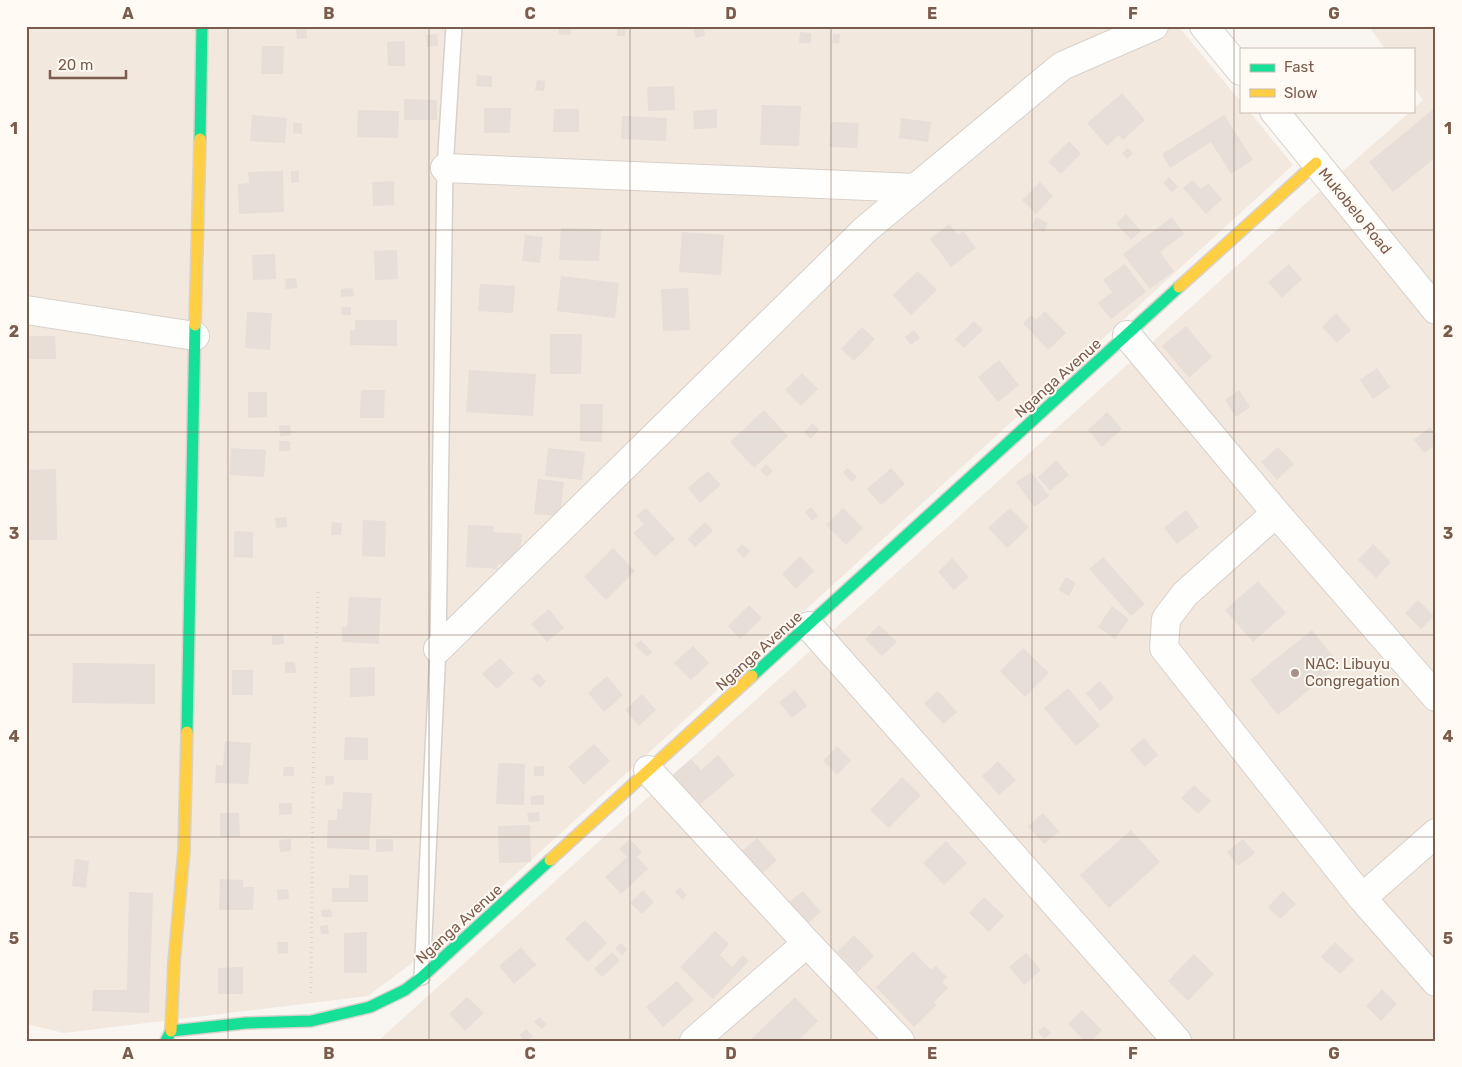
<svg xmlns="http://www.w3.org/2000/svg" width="1462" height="1067" viewBox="0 0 1462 1067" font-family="Rubik,sans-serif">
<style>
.residential{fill:#f2e8de}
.building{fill:#e6ded7}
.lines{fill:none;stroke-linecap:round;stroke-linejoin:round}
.lane-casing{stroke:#d7d1cb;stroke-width:18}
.street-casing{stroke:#d7d1cb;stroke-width:30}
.fast-casing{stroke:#d9d2cb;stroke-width:14}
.slow-casing{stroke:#d9d2cb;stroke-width:14}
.path{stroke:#dcd5d0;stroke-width:3;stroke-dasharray:1 4;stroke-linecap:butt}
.lane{stroke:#fefefd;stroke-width:15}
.street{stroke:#fefefd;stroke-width:28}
.fast{stroke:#16e098;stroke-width:11}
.slow{stroke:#ffcf43;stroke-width:11}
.grid{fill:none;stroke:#7a5c4d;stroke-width:1;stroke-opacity:0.55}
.poi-dot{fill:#a69286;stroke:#fffaf3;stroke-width:2}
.labels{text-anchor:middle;stroke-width:4;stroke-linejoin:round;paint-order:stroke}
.street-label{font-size:15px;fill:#7a5c4d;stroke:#fffaf3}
.poi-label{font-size:15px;fill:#7a5c4d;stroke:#fffaf3;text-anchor:start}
.neatline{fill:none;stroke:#7a5c4d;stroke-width:2}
.grid-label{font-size:16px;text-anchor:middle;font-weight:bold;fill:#7a5c4d}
</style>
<rect width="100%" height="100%" fill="#f9f5f0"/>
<path class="residential" d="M26,26H1178L1241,102V111H1249L1293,165L449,935L368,996L64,1033L26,1024Z
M1369,26H1436V1041H378L1303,206L1411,111H1413V109L1423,100L1413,86V49H1385Z"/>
<path class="building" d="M559,26H571L570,35L559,34Z
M617,26H626L625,36H617Z
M704,27L705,36L695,38L694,29Z
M306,28L307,38L297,39L296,29Z
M800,32L811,33V43H799Z
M437,34L438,46L427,47L426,35Z
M833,34H840L839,44L832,43Z
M405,41V66H388L387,42Z
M262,46H284L283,74H261Z
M477,75L492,76V87L476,86Z
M537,80L545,81L544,91L535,90Z
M674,86L675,110L648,111L647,87Z
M1122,93L1145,120L1123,140L1119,135L1107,146L1087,123Z
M404,99L437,100V120H404Z
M762,105L801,106L799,146L760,145Z
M1436,107V157L1393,192L1369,162Z
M484,108H511L510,133H484Z
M554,109H579V132H553Z
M717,109V128L694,129L693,111Z
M358,110L399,111L398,138L357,137Z
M252,115L287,118L285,143L250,141Z
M1224,115L1253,160L1231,174L1211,142L1170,168L1162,154Z
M622,116L667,118L666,141L621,139Z
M901,118L931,122L928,142L899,138Z
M831,122L859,123L857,148L829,147Z
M293,123H302V134L293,133Z
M1069,141L1081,154L1061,174L1048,162Z
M1128,148L1133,154L1127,159L1122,153Z
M283,171L284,212L239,214L238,184L249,183L248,172Z
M291,171H299V182L291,183Z
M1169,177L1178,187L1172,192L1163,183Z
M1193,180L1201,189L1208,183L1222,199L1206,214L1183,188Z
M394,181V205L373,206L372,182Z
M1040,182L1053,196L1036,214L1022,200Z
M1126,214L1141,231L1131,240L1116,223Z
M1036,217L1048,223L1044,232L1032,227Z
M1172,217L1184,234L1160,252L1174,271L1150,289L1123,254Z
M949,224L958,235L963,231L976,248L951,267L930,239Z
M561,228L601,229L599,261L559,260Z
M682,232L724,235L721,275L679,272Z
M525,235L543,237L540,263L522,261Z
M397,250L398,279L375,280L374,251Z
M275,254L276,279L253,280L252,255Z
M1125,264L1146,292L1111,319L1098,303L1112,292L1103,280Z
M1289,264L1302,279L1282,298L1268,282Z
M918,271L937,290L911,315L893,295Z
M561,276L619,283L615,318L557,311Z
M296,278L297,288L286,289L285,279Z
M480,284L515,286L513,313L478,311Z
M353,288L354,296L341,297V289Z
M688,288L690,330L663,331L661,289Z
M341,307H351V315H342Z
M1045,311L1066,333L1048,350L1023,323L1031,315L1036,320Z
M247,312L272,313L270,350L245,348Z
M1336,313L1351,330L1337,343L1322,327Z
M355,320H397V346L350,345V330H355Z
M974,321L983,330L964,348L955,339Z
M1186,326L1212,357L1189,378L1162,346Z
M862,327L875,339L854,361L841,349Z
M914,330L920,338L911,345L905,337Z
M550,334H582L581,374H550Z
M26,336H55L56,359H27Z
M999,360L1019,385L998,402L978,377Z
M1377,368L1390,387L1373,399L1360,380Z
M469,370L536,374L533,416L466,412Z
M802,373L818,389L801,406L785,390Z
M361,390H385L384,418H360Z
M1239,390L1250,407L1236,417L1225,400Z
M248,392H267V417L248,418Z
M580,404H603L602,442L580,441Z
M764,410L788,436L754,468L730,442Z
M1107,412L1122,429L1102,447L1088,430Z
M813,423L819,430L810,439L804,432Z
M290,425L291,435L280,436L279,426Z
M1430,427L1436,435V444L1424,453L1414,440Z
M279,441H290V451H279Z
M1278,447L1294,464L1277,480L1261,462Z
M231,448L266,450L264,477L230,475Z
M548,448L585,452L582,480L545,476Z
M1056,460L1069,475L1050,491L1038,477Z
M766,464L773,471L767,477L760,470Z
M848,468L857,477L851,482L843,472Z
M891,468L905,484L881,505L867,489Z
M56,469L57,540H26V470Z
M708,471L721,485L700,503L688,488Z
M1031,472L1049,496L1034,507L1016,482Z
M538,479L564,482L560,516L534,514Z
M811,507L818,516L812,521L805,512Z
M646,508L675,539L655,557L633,533L644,524L636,516Z
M843,508L863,528L846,545L826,525Z
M1010,508L1029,527L1007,548L988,528Z
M1186,510L1199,527L1177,544L1164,528Z
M286,517L287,527L276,528L275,518Z
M363,520L386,521L385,557L362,556Z
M332,522L342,523L341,535H331Z
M705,522L713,531L695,547L687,539Z
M468,525L494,526L493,532L522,534L519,565L498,564L497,569L466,567Z
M234,531L253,532V558L234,557Z
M742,544L750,551L744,558L736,550Z
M1373,544L1391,562L1376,578L1358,560Z
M613,548L635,571L606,600L584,577Z
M800,556L814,571L796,589L782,574Z
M1103,557L1145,604L1131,616L1089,569Z
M952,558L969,577L954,590L938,572Z
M1066,577L1076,583L1069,596L1058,590Z
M1258,581L1286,613L1253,642L1225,610Z
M349,597L381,598L379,644L342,642V627H347Z
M1418,600L1434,616L1421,629L1405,613Z
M749,605L762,618L740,639L728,626Z
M1112,606L1129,619L1115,639L1098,627Z
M549,609L564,628L547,642L531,624Z
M879,625L897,642L882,656L865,639Z
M1312,630L1340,665L1278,715L1250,680Z
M283,634L284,644L272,645V635Z
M641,640L652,652L647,657L635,645Z
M693,646L709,663L691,680L674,663Z
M1023,648L1049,673L1025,697L1000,671Z
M500,658L514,673L497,689L482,674Z
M285,662H295L296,673H285Z
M73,663L155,664V704L72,703Z
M375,667V696L350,697V668Z
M232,670H253V695H232Z
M538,673L546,681L540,688L531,679Z
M607,676L623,695L604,712L588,693Z
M1100,681L1114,698L1100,711L1086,693Z
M1068,688L1100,726L1076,746L1044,708Z
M795,690L807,706L792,718L779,702Z
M938,691L957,712L943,724L924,703Z
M642,694L656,710L639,726L625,710Z
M345,737L368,738V760H344Z
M1144,738L1158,755L1145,767L1130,750Z
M225,741L251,743L248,784L215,783L216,765L223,766Z
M594,744L610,761L584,785L568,767Z
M837,746L851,760L837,775L823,761Z
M718,755L735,775L696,808L670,777L691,759L701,770Z
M998,761L1016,780L999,795L982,776Z
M498,763L525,764L524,805L496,804Z
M544,766V776H534V767Z
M284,767H294V776H283Z
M325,776H334V784L326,785Z
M902,777L921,795L889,828L870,810Z
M1194,785L1211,801L1198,814L1181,798Z
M343,792L372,793L369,850L327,848L328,820H337V809H342Z
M544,795V805H531V796Z
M279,803H292V814L279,815Z
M539,812L540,821L529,822L527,813Z
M220,813H239L240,837H220Z
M1043,813L1059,831L1044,844L1028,826Z
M530,825L531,862L499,863L498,826Z
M1131,830L1160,862L1109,908L1080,875Z
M757,838L777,860L758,877L738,855Z
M291,839V851L280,852L279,840Z
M376,839H393V851L376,852Z
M630,839L642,852L637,857L648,869L621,894L605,877L627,857L619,849Z
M1243,839L1255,853L1238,866L1227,852Z
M946,841L967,863L944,885L923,863Z
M75,859L89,861L86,888L72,886Z
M349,875H368V902H332V888H349Z
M220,879L243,880V887H254L253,910H219Z
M680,887L687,895L682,900L675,892Z
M288,889L289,899L278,900L277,890Z
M643,890L654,902L642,914L630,903Z
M803,891L821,912L802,928L784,906Z
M1283,891L1296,904L1280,919L1268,907Z
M129,892L153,893L149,1013L92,1011L93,990H127Z
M984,897L1004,916L989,932L969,913Z
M331,909L332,917H322L321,910Z
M585,920L607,943L588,962L565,939Z
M328,925L329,934H321L320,926Z
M715,931L729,944L720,955L732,967L743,955L749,961L713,999L680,967Z
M367,932V973H344V933Z
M854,935L874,956L857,973L837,952Z
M277,942H288V953L278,954Z
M1335,942L1354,960L1340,974L1321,957Z
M621,943L628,950L622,955L615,948Z
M521,947L536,965L514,984L499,966Z
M913,951L931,970L936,966L947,977L942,982L948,988L934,1002L937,1005L914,1027L876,987Z
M612,952L620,961L602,977L594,969Z
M1026,953L1041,970L1024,985L1009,967Z
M1194,954L1214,974L1188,1001L1168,981Z
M243,967V994H218V968Z
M677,981L694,1000L663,1027L646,1007Z
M1382,989L1397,1004L1381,1021L1366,1006Z
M467,997L484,1013L465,1031L449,1014Z
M795,997L818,1021L798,1041H749Z
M1082,1010L1102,1030L1092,1041H1084L1068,1024Z
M539,1017L547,1024L542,1029L534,1022Z
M1044,1026L1051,1033L1044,1039L1038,1032Z
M526,1029L533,1036L528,1041H525L519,1035Z"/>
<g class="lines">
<defs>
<path id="lane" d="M422,977L438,649L445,168L454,26"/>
<path id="street" d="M1204,26L1241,71
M1274,111L1436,310
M445,168L915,188
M26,310L195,336
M1127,335L1276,513L1436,697
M1276,513L1185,594L1166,619L1164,648L1362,898L1436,982
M809,626L1177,1041
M438,649L866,229L1062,66L1154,26
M648,770L807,943L900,1041
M1362,898L1436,833
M694,1041L807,943"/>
<path id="fast" d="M200,139L202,26
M752,676L1179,287
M187,732L195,325
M166,1041L171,1031L246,1023L311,1021L370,1007L405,990L422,977L550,860"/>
<path id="slow" d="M1179,287L1316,163
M195,325L200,139
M550,860L752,676
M171,1031L174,963L184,850L187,732"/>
</defs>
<use href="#lane" class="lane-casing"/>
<use href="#street" class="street-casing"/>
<use href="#fast" class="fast-casing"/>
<use href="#slow" class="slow-casing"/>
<path class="path" d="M311,993L313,780L318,591"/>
<use href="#lane" class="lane"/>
<use href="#street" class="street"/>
<use href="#fast" class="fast"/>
<use href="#slow" class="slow"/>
</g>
<path class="grid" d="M228,26V1041M429,26V1041M630,26V1041M831,26V1041M1032,26V1041M1234,26V1041M26,230H1436M26,432H1436M26,635H1436M26,837H1436"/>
<circle class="poi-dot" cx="1295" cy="673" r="5"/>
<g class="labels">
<g class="street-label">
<text transform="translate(1355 211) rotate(51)" y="5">Mukobelo Road</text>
<text transform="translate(1058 378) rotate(-42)" y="5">Nganga Avenue</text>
<text transform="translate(759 651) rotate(-42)" y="5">Nganga Avenue</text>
<text transform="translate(459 924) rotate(-42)" y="5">Nganga Avenue</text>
</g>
<g class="poi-label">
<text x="1305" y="669">NAC: Libuyu<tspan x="1305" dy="17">Congregation</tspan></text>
</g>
</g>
<rect width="1462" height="1067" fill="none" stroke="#fffaf3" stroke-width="55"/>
<rect x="1240" y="48" width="175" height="65" fill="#fffaf3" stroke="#cabbb1"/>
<rect x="1250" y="64" width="25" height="8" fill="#16e098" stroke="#cabbb1"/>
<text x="1284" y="72" font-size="15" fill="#7a5c4d">Fast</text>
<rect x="1250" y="89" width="25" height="8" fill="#ffcf43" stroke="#cabbb1"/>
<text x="1284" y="98" font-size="15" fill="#7a5c4d">Slow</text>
<path d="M50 70v8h76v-8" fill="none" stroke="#7a5c4d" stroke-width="2.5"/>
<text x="58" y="70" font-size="15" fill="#7a5c4d" stroke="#fffaf3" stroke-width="4" paint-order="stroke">20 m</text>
<rect x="28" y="28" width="1406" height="1012" class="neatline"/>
<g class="grid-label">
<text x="128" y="19">A</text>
<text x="329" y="19">B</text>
<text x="530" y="19">C</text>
<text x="731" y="19">D</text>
<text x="932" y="19">E</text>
<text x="1133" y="19">F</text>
<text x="1334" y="19">G</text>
<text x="14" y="134">1</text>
<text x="1448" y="134">1</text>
<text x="14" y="337">2</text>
<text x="1448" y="337">2</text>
<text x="14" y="539">3</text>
<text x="1448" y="539">3</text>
<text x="14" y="742">4</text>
<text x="1448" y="742">4</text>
<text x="14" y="944">5</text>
<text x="1448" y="944">5</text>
<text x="128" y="1059">A</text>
<text x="329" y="1059">B</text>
<text x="530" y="1059">C</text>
<text x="731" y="1059">D</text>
<text x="932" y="1059">E</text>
<text x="1133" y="1059">F</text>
<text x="1334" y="1059">G</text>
</g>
</svg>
